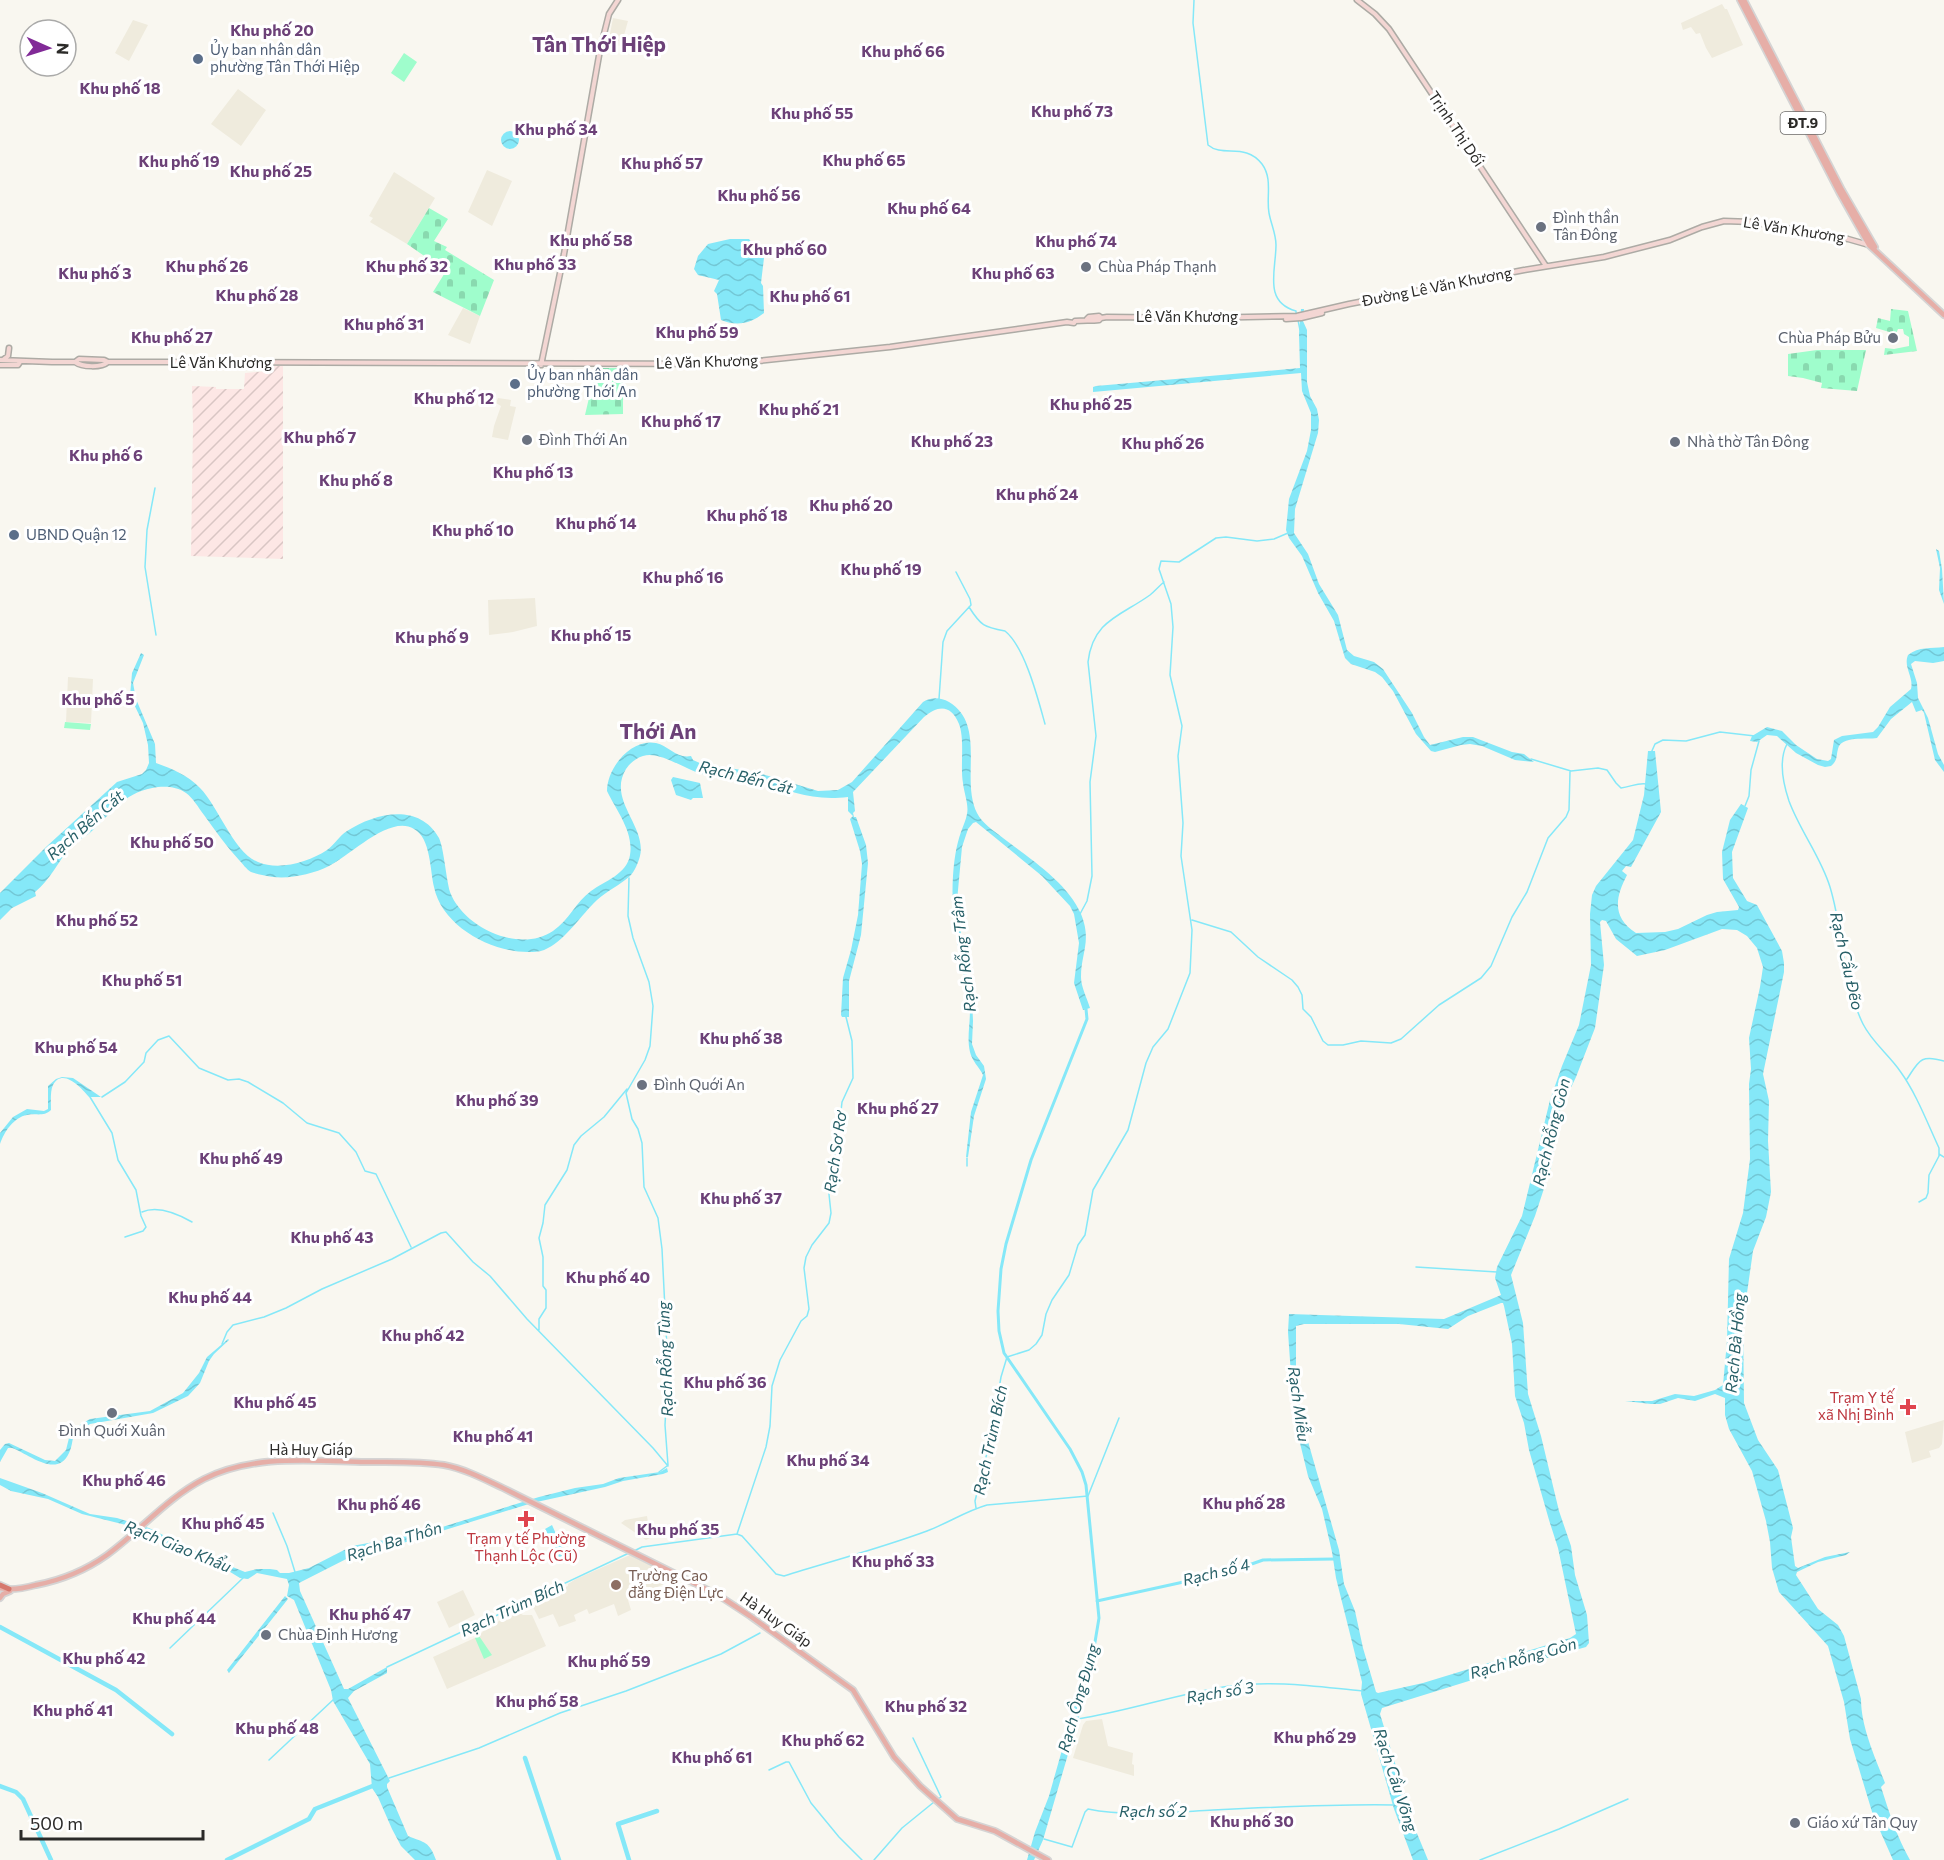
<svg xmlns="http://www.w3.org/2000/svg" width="1944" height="1860" viewBox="0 0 1944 1860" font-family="Commissioner,sans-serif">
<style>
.built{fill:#efebdd}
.industrial{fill:url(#industrial-furrows)}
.grass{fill:url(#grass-tufts)}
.cemetery{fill:url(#cemetery-stones)}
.garden{fill:#9ffdcc}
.water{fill:url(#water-waves);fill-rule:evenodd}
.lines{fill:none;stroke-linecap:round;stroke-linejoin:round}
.stream{stroke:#85e8f8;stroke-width:1.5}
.canal{stroke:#85e8f8;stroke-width:3}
.river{stroke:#85e8f8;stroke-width:4.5}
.secondary-casing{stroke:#adaba5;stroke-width:7}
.primary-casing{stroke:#d5d4d4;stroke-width:8}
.highway-casing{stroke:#d5d4d4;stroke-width:8}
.secondary{stroke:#f3d6d3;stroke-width:4}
.primary{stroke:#e6aea7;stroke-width:4.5}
.highway{stroke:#d6786d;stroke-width:5}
.service-dot{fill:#5c6f8a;stroke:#fff;stroke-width:2}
.worship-dot{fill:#6b7280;stroke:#fff;stroke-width:2}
.health-dot{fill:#e0444e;stroke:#fff;stroke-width:2}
.education-dot{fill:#8d6e63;stroke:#fff;stroke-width:2}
.labels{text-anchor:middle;stroke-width:6;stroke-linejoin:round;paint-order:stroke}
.shield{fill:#fff;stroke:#6b6a68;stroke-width:1.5}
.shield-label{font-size:14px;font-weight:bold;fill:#2b2a28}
.service-label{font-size:15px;fill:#4e5e75;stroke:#fff;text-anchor:start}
.street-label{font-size:15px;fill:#2b2a28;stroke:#fff}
.worship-label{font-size:15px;fill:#5b616d;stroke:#fff;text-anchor:start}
.health-label{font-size:15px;fill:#be3a42;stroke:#fff;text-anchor:end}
.education-label{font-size:15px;fill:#785e54;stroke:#fff;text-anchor:start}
.neighbourhood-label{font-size:16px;font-weight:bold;fill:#6c4178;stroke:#fff}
.water-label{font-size:16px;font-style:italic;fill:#286068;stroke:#fff}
.district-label{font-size:21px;font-weight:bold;fill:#6c4178;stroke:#fff}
</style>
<defs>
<pattern id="industrial-furrows" width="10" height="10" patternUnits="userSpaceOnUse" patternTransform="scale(1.5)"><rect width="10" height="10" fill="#fde7e5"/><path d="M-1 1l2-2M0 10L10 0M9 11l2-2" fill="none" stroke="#d9c6c4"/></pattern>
<pattern id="grass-tufts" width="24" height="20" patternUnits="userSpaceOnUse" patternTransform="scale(1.5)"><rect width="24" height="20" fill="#9ffdcc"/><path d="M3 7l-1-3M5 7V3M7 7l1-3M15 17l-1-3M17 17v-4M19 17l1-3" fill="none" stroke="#89d9af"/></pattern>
<pattern id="cemetery-stones" width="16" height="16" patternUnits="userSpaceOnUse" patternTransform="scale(1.5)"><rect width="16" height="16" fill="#9ffdcc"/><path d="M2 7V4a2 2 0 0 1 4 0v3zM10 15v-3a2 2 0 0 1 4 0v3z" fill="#89d9af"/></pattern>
<pattern id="water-waves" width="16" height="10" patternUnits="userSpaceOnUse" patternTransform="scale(1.5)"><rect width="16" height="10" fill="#85e8f8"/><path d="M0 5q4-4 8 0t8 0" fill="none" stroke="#73c7d5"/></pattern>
</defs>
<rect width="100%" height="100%" fill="#f9f7f0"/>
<path class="built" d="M1722,4L1725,9H1727L1743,45L1712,58L1706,48L1700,33L1696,34L1691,27L1683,30L1681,23Z
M613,18L628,21L621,46L608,44Z
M133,20L148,25L129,61L115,53Z
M238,89L266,110L241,146L211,124Z
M487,170L512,181L492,226L468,212Z
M394,172L435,198L407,244L370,222L373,218L369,216Z
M463,308L480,316L470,344L448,335Z
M498,398L511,400L510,406L516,407L508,440L492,437L494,426L501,406L496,403Z
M535,598L537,626L513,632L489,635L488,600Z
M68,677L93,679L91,723L66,722Z
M1944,1420L1942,1444L1939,1448L1929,1451L1931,1457L1912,1463L1905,1432Z
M647,1516L650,1535V1538L646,1540L621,1523L625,1520Z
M630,1555L674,1577L673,1580L628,1600L631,1610L618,1616L614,1604L589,1614L587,1609L574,1615L576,1621L559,1627L553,1614L539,1619L531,1603L568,1586V1584L576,1579Z
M463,1590L475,1615L449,1628L437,1602Z
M518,1612L523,1615H532L546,1646L447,1689L433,1657L479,1636L487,1627Z
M1102,1719L1108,1746L1133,1753L1132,1764L1134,1765V1776L1073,1758L1083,1725L1086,1721Z"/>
<path class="industrial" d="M271,366H283V559L191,556L193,426L192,386L216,387V389H244L245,373L270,371Z"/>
<path class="grass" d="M479,1636L492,1655L484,1659L475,1638Z"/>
<path class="cemetery" d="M429,208L448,219L434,241L447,247L445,250L494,280L480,316L433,292L446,271L407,244Z
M1891,309L1908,311L1917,351L1884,355L1885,348L1894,349L1909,346V337L1904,334L1903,329H1898L1896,334L1876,328L1878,318L1890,321Z
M1817,350H1866L1857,391L1821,388L1822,383L1803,378L1788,376V354Z
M596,368H623V414L585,415Z"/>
<path class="garden" d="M404,53L417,62L404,82L391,73Z
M65,722L91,724L90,730L64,728Z"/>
<path class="water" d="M501 140a9 9 0 1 1 18 0a9 9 0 1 1-18 0Z
M730,239H749L764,258L761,283L763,286L764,313C751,323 738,327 721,320L717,294L714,291L719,280L698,275L694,269L698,256L708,244Z
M1301,309H1304L1303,321L1307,330V382L1310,396L1317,409L1319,420L1318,433L1295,509L1294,533L1308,554L1319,584L1338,615L1347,650L1354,656L1374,662L1383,669L1412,713L1424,737L1430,745L1463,737H1473L1512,752L1524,754L1534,762L1515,760L1482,746L1470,744L1461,745L1435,752L1431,751L1416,734L1393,691L1382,677L1375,672L1351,664L1345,658L1334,621L1318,593L1302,556L1289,538L1286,530L1289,499L1307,451L1311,430V413L1302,391L1301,373L1093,392V387L1096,386L1300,368L1299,334Z
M1936,549L1939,551L1942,569L1944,604L1939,590L1940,568Z
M1944,647V661L1933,663L1915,661L1911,664L1917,683L1918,698L1928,718L1938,754L1944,765V772L1935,760L1924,713L1922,710L1916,712L1912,702L1891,719L1877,738C1867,740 1841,735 1838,749C1836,756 1838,760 1831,766L1825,767L1818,765L1796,753L1777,736L1767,735L1757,742L1750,741L1752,736L1767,727L1782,731L1796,745L1817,759L1828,761L1831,759L1834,740L1842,736L1873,732L1878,727L1890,707L1911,689C1914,677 1903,667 1908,655C1919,646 1931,649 1944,647Z
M141,653L144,655L133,683L136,699L155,744L156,763C172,769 188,775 200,788C218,806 234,853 258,862C279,871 309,862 327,850C335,844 339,836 347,831C375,813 419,802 439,838C444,849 446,878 450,892C463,927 519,954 553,931C569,920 576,902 591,891C605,881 627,874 630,855C634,832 616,810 607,791C607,768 631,738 656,743C669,746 677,759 691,756L693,760L702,764L755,772L818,791L838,790L852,782L923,702C931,697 940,697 949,702C987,725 960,779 977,813C982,823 994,831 1003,838C1029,858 1068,883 1081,914C1092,941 1081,953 1081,977C1081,987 1087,998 1090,1008L1083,1010L1074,983L1079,943L1074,914L1070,906L1042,876L976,822L973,823L968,829L962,847L957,901L964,959L972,998L973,1021L972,1044L976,1055L984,1066L986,1079L974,1116L968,1157H966L971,1112L983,1075C979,1067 972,1061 970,1052C966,1035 972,1019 969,1002C961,958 950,922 953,876C954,861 956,846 961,832C963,826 966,820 967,814C969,805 964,793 963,783C960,766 965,740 959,724C951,704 938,705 924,717L853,792L855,811L853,813L854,817H856L866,845L868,863L861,935L849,981V1017H842L841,1015L843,978L851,950L858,915L862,864L860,851L850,819L853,816L848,811V797C807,802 786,788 748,780C740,778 733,779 725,779C717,778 710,776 702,774C686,770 659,750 643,756C636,758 630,763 626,769C607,800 647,826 640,856C638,863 635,871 630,876C620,885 607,891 597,900C582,914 566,939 548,948C543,951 537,952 532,952C494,954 442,927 434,887C430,871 431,838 414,829C390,814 350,856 329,866C313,874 291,879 273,877C266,876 256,874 251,872C247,870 242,863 239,860C226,846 215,830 204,815C198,807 193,798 186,793C178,787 167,786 158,787C126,791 114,810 93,830C86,837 77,840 70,847C58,862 50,880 35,892L36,896L12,908L0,920V893L46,847L117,782L142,774L146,770L149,763L148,745L143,723L130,696L132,673Z
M1648,751H1655L1661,812L1631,867L1626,866L1622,871L1627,875C1615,898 1612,917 1636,933L1665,932L1678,929L1707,915L1717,912L1738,910L1739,907L1723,879L1722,852L1730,820L1741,804L1748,808L1732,852L1733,878L1747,901L1757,905L1782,951L1784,963V972L1763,1074L1769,1101L1768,1141L1771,1192L1766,1217L1753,1251L1743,1321L1744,1403L1758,1440L1778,1470L1793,1528L1791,1537L1795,1566L1798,1568L1825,1557L1850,1552L1846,1555L1818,1562L1797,1572L1796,1575L1818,1609L1838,1625L1844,1636L1861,1699C1861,1727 1875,1757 1885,1783L1881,1787C1889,1812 1897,1837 1910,1860H1893L1873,1815L1850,1739L1844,1702L1828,1646L1779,1592L1772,1568L1770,1542L1766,1521L1752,1471L1729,1429L1725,1415V1398L1715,1394L1695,1401L1678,1398L1660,1404H1651L1625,1401H1652L1675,1394L1694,1396L1715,1390L1723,1385L1727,1341L1729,1259L1743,1213L1750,1159L1749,1084L1751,1069L1749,1038L1760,987L1763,967L1757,948L1747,936L1737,930L1722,929L1665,950L1637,956L1616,939L1606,921L1602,920L1600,922L1604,965L1595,1028L1576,1077L1559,1113L1552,1164L1535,1216L1511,1275L1523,1323L1528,1394L1541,1436L1559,1511L1571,1546L1575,1575L1587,1615L1589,1643L1586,1647L1501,1671L1382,1708L1380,1714L1416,1831L1428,1860H1413L1394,1809L1361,1694L1362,1682L1336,1578L1332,1552L1322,1509L1308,1476L1299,1439L1293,1404L1288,1332L1289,1314L1444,1319L1501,1295L1495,1278L1497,1267L1522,1216L1550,1100L1562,1066L1579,1025L1591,965L1590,914L1592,895L1596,886L1633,840L1644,795ZM1501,1303H1503L1504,1306L1512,1344L1515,1396L1524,1423L1529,1450L1549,1520L1558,1548L1576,1634L1570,1638L1423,1683L1378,1693L1376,1692L1363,1648L1355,1611L1344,1584L1339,1550L1307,1438L1300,1405L1296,1366V1326L1304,1324H1399L1448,1329L1468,1316Z
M673,777L700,783L703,798H693L691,800L676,795L671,780Z
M62,1077L73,1078L101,1097H89C82,1089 63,1067 53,1085C50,1091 51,1103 51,1110C44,1117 37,1113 27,1115C14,1117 4,1132 0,1144V1133L13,1117L27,1109L44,1111L48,1109V1086L56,1079Z
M228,1339L229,1340L214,1354L209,1361L200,1383L188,1396L153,1413L90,1424L74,1434C72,1441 72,1447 69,1453C57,1479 29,1454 12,1448H8L0,1462V1450L5,1444L9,1443L45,1460L55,1461L66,1450L71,1430L90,1419L150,1411L183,1393L199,1373L207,1357Z
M667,1468L668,1472L663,1474L623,1481L605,1487L532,1503L403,1543L360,1552L299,1583L300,1591L344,1689H348L387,1667V1673L354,1691L348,1698L390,1781L387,1784V1787L408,1836C425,1843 429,1841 436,1860H415L401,1846L392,1829L378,1797L372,1788L370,1764L333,1701L331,1690L294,1600L287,1596L289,1585L287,1579L257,1573L248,1579L240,1578L222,1567L166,1545L130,1526L82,1514L48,1499L11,1491L0,1485V1478L42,1493L90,1514L117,1518L149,1528L203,1555L245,1572L257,1569H270L277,1570L280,1573H289L309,1568L352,1546L423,1533L539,1497L575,1488L603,1484L619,1478L660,1472Z
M552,1525L566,1556L559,1559L545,1529Z
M285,1596L288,1599L229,1673L227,1670Z
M1083,1703L1043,1840L1034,1860H1027L1035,1832L1049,1796L1075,1704Z"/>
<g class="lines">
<path class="stream" d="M1194,0L1193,23L1208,145C1223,158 1245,142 1262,164C1273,179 1266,197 1269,213C1271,224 1276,234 1276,245C1276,270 1263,302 1296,311V315
M1298,320L1300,330
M155,488L147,530L145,567L156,635
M969,607C981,626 984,627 1005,631C1025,647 1038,699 1045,724
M939,699L943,642L947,631L971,605L970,599L956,572
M1787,744C1778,761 1783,783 1789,801C1800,831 1821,857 1830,887C1844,933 1842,981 1863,1024C1872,1042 1889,1055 1900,1071C1916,1093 1927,1122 1939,1148V1156L1929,1175L1928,1193L1926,1198L1919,1202
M1651,753L1655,744L1663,740L1686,741L1720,732L1755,736
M1531,759L1571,771L1598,768L1607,770L1616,783L1621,788C1631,787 1638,782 1647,784
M1745,806L1749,796L1751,770L1759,741
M629,878L628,916L633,938L649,982L653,1006L650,1046L645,1060L626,1093L632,1119L638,1129L642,1143L644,1187L658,1218L662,1249L668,1370L665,1425L668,1465
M1080,914L1087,901L1092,876L1090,782L1096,736L1088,662C1093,620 1121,616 1150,595C1155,591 1159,586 1164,582
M1192,920L1231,932L1258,957L1292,980L1298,987L1302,995L1303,1009L1311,1017L1323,1041L1328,1045H1343L1361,1041L1391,1043L1401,1039L1439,1005L1481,978L1491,966L1512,917L1527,892L1548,838L1566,817L1569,810L1570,772
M1907,1079C1919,1061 1920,1054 1944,1061
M90,1097L112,1133L118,1160L136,1190L141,1216L146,1227L143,1231L125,1237
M102,1097L125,1082L144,1062L146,1053L158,1040L169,1036L199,1068L228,1080L239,1079L248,1082L283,1103L307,1123L339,1133L356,1152L365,1171L376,1174L411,1247
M1939,1154L1944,1157
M967,1158V1166
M142,1212C158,1205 178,1214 192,1222
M1416,1267L1497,1272
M539,1330V1319L546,1308V1290L543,1286V1257L539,1238L543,1223L545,1205L567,1170L574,1145L581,1136L604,1117L627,1089
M222,1344L227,1332L233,1325L264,1317L286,1308L322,1289L392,1259L441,1233L446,1232L473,1262L490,1276L527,1319L653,1448L668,1466
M659,1472L667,1466
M976,1508L975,1501L990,1441L1001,1377L1007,1357L1029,1350L1036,1344L1042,1335L1046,1314L1052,1300L1069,1275L1078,1245L1085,1235L1093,1190L1128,1130L1146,1063L1153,1047L1168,1029L1190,973L1192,930L1181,856L1183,823L1178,756L1182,726L1170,675L1173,627L1171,604L1159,569L1161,561L1179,562L1216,538L1226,537L1257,541L1274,539L1288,533
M273,1513L287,1546L295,1572
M737,1534L766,1447L770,1426L772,1386L780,1360L801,1321L807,1316L809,1309L804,1268L806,1257L812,1245L829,1223L831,1213L828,1185L837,1147L842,1102L853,1078L852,1041L846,1017
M634,1551L642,1547L737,1534L742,1536L776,1574L784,1576C832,1561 881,1548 927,1531C948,1523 966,1511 987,1505L1088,1496L1119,1418
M170,1648L243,1578
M387,1667L629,1553
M1078,1719C1129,1711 1180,1693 1230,1686C1274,1680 1319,1687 1363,1691
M913,1738L941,1797L938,1799
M269,1760L334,1699
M769,1770L786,1762H789L811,1803L839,1837L862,1860
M389,1778L479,1748L560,1713L626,1691L721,1654L760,1633
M1044,1839L1072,1847L1085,1812L1088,1809C1126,1817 1174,1812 1213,1810C1273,1807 1333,1804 1393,1805
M874,1860L902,1828L934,1802
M1480,1860L1559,1829L1628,1799"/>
<path class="canal" d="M1097,1601L1229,1572L1263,1560L1334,1559
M1078,1707L1095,1642L1099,1618L1086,1485L1082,1472L1070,1449L1004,1353L999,1331L998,1311L1001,1269L1006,1244L1031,1160L1087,1019L1086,1009"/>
<path class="river" d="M0,1627L116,1690L172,1734
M525,1758L559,1860
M0,1786L16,1792L23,1799L51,1860
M227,1860L309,1819L315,1809L375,1785
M629,1860L618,1824L657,1811"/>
<defs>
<path id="secondary" d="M1357,0L1375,14L1389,29L1546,266
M1087,319L1089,317L1099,316L1101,318
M1286,319L1301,318L1322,313
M4,359L8,356L9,348
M0,360L52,362H75L79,359L104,360L108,362
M75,362C82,367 101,368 108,362H177L730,364L890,347L1067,322L1074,323L1075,321C1084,320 1091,321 1099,320L1101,318L1107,317L1199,318L1297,316L1349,304L1524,270L1604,257L1670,240L1702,227L1724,221L1752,222L1848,239L1869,245
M0,365H18L20,362
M541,365L564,254L600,50L609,14L618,0"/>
<path id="primary" d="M1740,0L1839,192L1869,245L1944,315
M1744,0L1842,190L1875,247
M0,1588C12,1591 25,1588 36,1585C62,1580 86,1570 107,1555C140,1531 167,1498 204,1479C254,1454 312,1461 366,1462C391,1462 419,1461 444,1465C465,1469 484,1479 503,1488L718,1595L750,1616L853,1690L894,1757L920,1786L957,1819L995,1831L1048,1860
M0,1598L3,1594L10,1591"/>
<path id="highway" d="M0,1585L9,1589"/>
</defs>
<use href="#secondary" class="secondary-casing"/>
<use href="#primary" class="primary-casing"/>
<use href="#highway" class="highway-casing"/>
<use href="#secondary" class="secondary"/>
<use href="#primary" class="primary"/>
<use href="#highway" class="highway"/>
</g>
<g class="service-dot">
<circle cx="198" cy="59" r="6"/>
<circle cx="515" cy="384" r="6"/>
<circle cx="14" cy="535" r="6"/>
</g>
<g class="worship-dot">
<circle cx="1541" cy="227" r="6"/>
<circle cx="1086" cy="267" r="6"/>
<circle cx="1893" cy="338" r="6"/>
<circle cx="527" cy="440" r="6"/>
<circle cx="1675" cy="442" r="6"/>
<circle cx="642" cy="1085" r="6"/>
<circle cx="112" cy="1413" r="6"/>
<circle cx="266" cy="1635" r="6"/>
<circle cx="1795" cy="1823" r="6"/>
</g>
<g class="health-dot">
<path d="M1905 1398h6v6h6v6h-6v6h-6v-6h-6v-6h6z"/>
<path d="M523 1510h6v6h6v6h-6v6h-6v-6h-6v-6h6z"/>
</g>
<circle class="education-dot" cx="616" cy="1585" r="6"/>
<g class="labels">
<rect class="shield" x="1780.5" y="112" width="45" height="22" rx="4.5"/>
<g class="shield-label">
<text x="1803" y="128">ĐT.9</text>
</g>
<g class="service-label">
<text x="210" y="55">Ủy ban nhân dân<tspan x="210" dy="17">phường Tân Thới Hiệp</tspan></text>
<text x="527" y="380">Ủy ban nhân dân<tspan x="527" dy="17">phường Thới An</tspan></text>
<text x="26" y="540">UBND Quận 12</text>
</g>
<g class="street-label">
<text transform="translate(1456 129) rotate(56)" y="5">Trịnh Thị Dối</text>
<text transform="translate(1794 230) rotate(9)" y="5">Lê Văn Khương</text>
<text transform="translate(1437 287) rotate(-11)" y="5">Đường Lê Văn Khương</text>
<text x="1187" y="322">Lê Văn Khương</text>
<text transform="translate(707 362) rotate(-2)" y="5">Lê Văn Khương</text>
<text x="221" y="368">Lê Văn Khương</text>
<text x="311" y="1455">Hà Huy Giáp</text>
<text transform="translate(776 1620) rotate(35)" y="5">Hà Huy Giáp</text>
</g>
<g class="worship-label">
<text x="1553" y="223">Đình thần<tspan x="1553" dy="17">Tân Đông</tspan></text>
<text x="1098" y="272">Chùa Pháp Thạnh</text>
<text x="1881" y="343" text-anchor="end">Chùa Pháp Bửu</text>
<text x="539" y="445">Đình Thới An</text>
<text x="1687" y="447">Nhà thờ Tân Đông</text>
<text x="654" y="1090">Đình Quới An</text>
<text x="112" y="1436" text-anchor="middle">Đình Quới Xuân</text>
<text x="278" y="1640">Chùa Định Hương</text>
<text x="1807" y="1828">Giáo xứ Tân Quy</text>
</g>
<g class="health-label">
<text x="1894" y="1403">Trạm Y tế<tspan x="1894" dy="17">xã Nhị Bình</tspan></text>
<text x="526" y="1544" text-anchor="middle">Trạm y tế Phường<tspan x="526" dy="17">Thạnh Lộc (Cũ)</tspan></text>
</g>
<g class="education-label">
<text x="628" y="1581">Trường Cao<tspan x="628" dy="17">đẳng Điện Lực</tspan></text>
</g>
<g class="neighbourhood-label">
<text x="272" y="36">Khu phố 20</text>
<text x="903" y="57">Khu phố 66</text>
<text x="120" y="94">Khu phố 18</text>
<text x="1072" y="117">Khu phố 73</text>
<text x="812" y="119">Khu phố 55</text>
<text x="556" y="135">Khu phố 34</text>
<text x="864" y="166">Khu phố 65</text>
<text x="179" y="167">Khu phố 19</text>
<text x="662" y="169">Khu phố 57</text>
<text x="271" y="177">Khu phố 25</text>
<text x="759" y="201">Khu phố 56</text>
<text x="929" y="214">Khu phố 64</text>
<text x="591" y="246">Khu phố 58</text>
<text x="1076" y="247">Khu phố 74</text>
<text x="785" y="255">Khu phố 60</text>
<text x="535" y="270">Khu phố 33</text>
<text x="207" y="272">Khu phố 26</text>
<text x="407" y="272">Khu phố 32</text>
<text x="95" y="279">Khu phố 3</text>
<text x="1013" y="279">Khu phố 63</text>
<text x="257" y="301">Khu phố 28</text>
<text x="810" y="302">Khu phố 61</text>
<text x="384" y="330">Khu phố 31</text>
<text x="697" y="338">Khu phố 59</text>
<text x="172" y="343">Khu phố 27</text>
<text x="454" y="404">Khu phố 12</text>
<text x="1091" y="410">Khu phố 25</text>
<text x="799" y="415">Khu phố 21</text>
<text x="681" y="427">Khu phố 17</text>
<text x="320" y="443">Khu phố 7</text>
<text x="952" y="447">Khu phố 23</text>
<text x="1163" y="449">Khu phố 26</text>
<text x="106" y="461">Khu phố 6</text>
<text x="533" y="478">Khu phố 13</text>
<text x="356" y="486">Khu phố 8</text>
<text x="1037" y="500">Khu phố 24</text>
<text x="851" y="511">Khu phố 20</text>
<text x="747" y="521">Khu phố 18</text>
<text x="596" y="529">Khu phố 14</text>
<text x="473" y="536">Khu phố 10</text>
<text x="881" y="575">Khu phố 19</text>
<text x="683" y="583">Khu phố 16</text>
<text x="591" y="641">Khu phố 15</text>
<text x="432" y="643">Khu phố 9</text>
<text x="98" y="705">Khu phố 5</text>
<text x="172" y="848">Khu phố 50</text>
<text x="97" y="926">Khu phố 52</text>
<text x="142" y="986">Khu phố 51</text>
<text x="741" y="1044">Khu phố 38</text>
<text x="76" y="1053">Khu phố 54</text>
<text x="497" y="1106">Khu phố 39</text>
<text x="898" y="1114">Khu phố 27</text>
<text x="241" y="1164">Khu phố 49</text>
<text x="741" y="1204">Khu phố 37</text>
<text x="332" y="1243">Khu phố 43</text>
<text x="608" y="1283">Khu phố 40</text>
<text x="210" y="1303">Khu phố 44</text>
<text x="423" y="1341">Khu phố 42</text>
<text x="725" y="1388">Khu phố 36</text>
<text x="275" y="1408">Khu phố 45</text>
<text x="493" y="1442">Khu phố 41</text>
<text x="828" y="1466">Khu phố 34</text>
<text x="124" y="1486">Khu phố 46</text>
<text x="1244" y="1509">Khu phố 28</text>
<text x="379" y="1510">Khu phố 46</text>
<text x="223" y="1529">Khu phố 45</text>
<text x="678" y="1535">Khu phố 35</text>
<text x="893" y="1567">Khu phố 33</text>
<text x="370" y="1620">Khu phố 47</text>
<text x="174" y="1624">Khu phố 44</text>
<text x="104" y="1664">Khu phố 42</text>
<text x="609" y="1667">Khu phố 59</text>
<text x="537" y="1707">Khu phố 58</text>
<text x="926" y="1712">Khu phố 32</text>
<text x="73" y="1716">Khu phố 41</text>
<text x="277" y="1734">Khu phố 48</text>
<text x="1315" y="1743">Khu phố 29</text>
<text x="823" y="1746">Khu phố 62</text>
<text x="712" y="1763">Khu phố 61</text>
<text x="1252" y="1827">Khu phố 30</text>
</g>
<g class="water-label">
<text transform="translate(746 777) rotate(14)" y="6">Rạch Bến Cát</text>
<text transform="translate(85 825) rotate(-41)" y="6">Rạch Bến Cát</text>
<text transform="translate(963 954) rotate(-97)" y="6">Rạch Rỗng Trâm</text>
<text transform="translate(1847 961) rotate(77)" y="6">Rạch Cầu Đẽo</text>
<text transform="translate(1551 1132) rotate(-76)" y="6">Rạch Rỗng Gòn</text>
<text transform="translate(835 1152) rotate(-82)" y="6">Rạch Sơ Rơ</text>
<text transform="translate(1735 1343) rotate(-85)" y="6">Rạch Bà Hồng</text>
<text transform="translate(665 1359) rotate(-92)" y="6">Rạch Rỗng Tùng</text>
<text transform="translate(1299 1404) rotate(82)" y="6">Rạch Miễu</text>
<text transform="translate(990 1440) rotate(-78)" y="6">Rạch Trùm Bích</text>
<text transform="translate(394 1541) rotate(-17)" y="6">Rạch Ba Thôn</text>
<text transform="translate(178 1546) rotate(22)" y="6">Rạch Giao Khẩu</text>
<text transform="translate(1216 1572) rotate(-14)" y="6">Rạch số 4</text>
<text transform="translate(512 1608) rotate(-25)" y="6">Rạch Trùm Bích</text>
<text transform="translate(1523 1658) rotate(-16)" y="6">Rạch Rỗng Gòn</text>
<text transform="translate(1220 1692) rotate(-9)" y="6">Rạch số 3</text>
<text transform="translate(1078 1698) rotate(-74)" y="6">Rạch Ông Đụng</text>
<text transform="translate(1396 1780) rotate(72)" y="6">Rạch Cầu Võng</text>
<text x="1153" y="1817">Rạch số 2</text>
</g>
<g class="district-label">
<text x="599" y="52">Tân Thới Hiệp</text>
<text x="658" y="739">Thới An</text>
</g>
</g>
<g transform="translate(48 48) rotate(93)"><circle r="28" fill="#ffffff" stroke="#aaaaa9" stroke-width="1.5"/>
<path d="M0-4.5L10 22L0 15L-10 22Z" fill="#812a97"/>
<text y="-9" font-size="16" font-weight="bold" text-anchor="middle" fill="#2b2a28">N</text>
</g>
<path d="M21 1830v9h182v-9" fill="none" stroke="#2b2a28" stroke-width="3"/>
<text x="30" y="1830" font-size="18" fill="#2b2a28" stroke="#ffffff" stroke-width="4.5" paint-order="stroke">500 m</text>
</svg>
